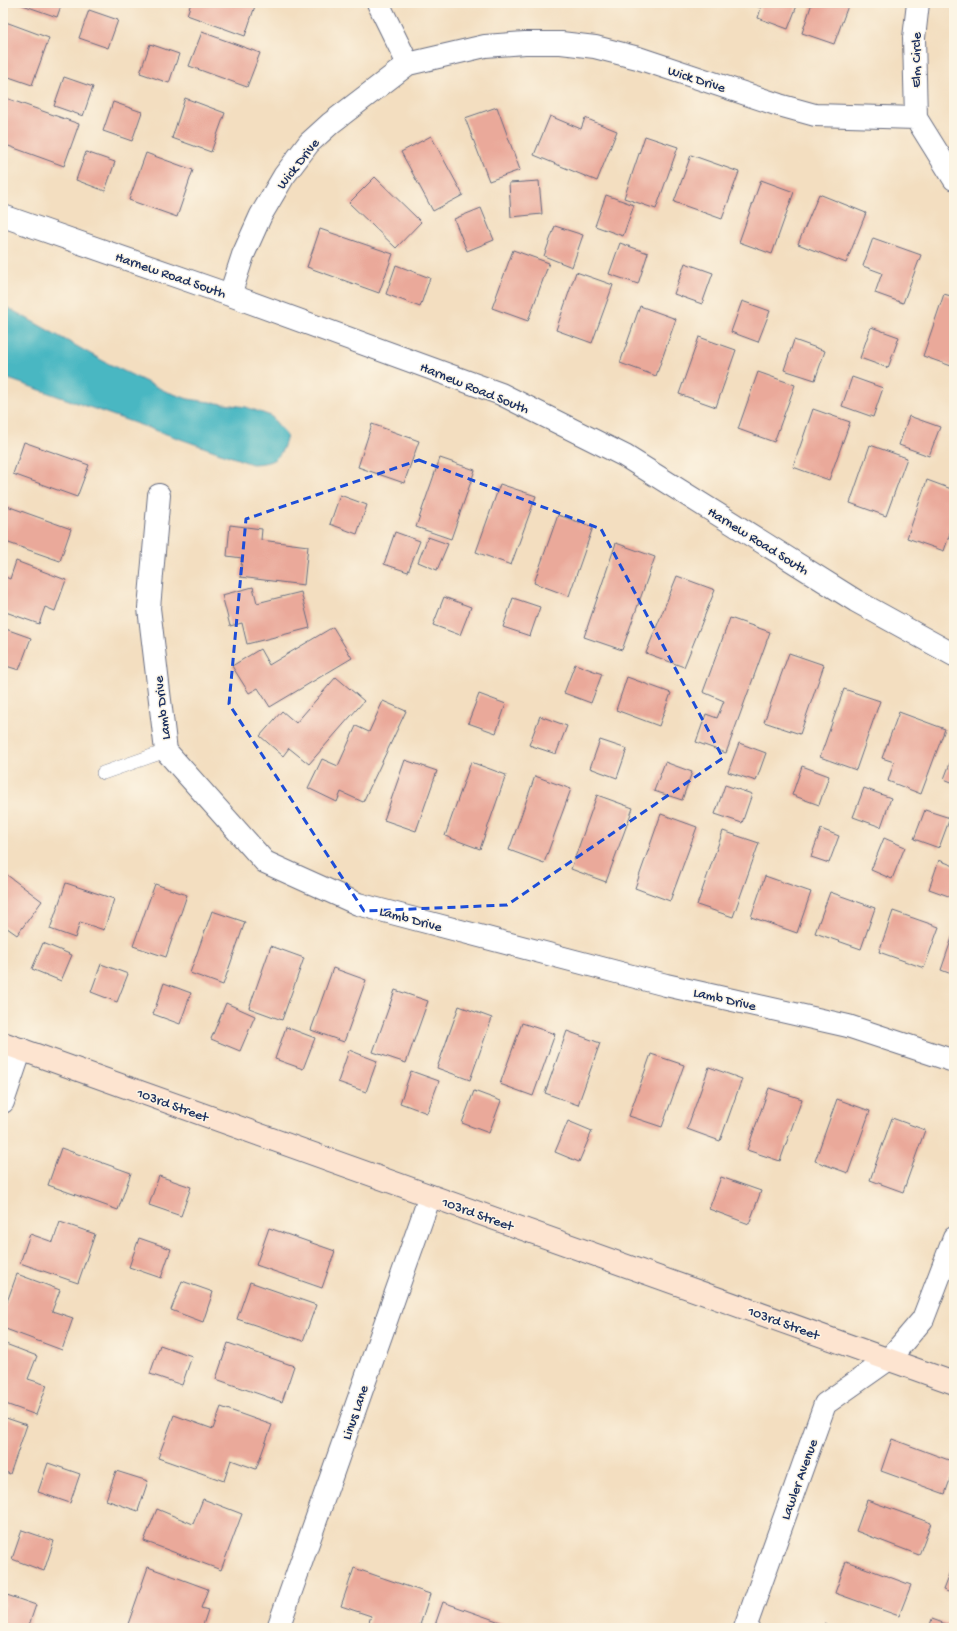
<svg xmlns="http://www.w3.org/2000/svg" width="957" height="1631" viewBox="0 0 957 1631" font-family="'Gochi Hand',sans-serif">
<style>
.water{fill:#49b7c2;stroke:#327390}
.building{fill:#eaa99a}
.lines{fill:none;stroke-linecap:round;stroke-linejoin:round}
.service-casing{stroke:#676c80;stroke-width:14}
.minor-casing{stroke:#676c80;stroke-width:24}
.secondary-casing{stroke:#676c80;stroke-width:24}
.service{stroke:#fff;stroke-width:13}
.minor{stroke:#fff;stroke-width:22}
.secondary{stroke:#fde4d0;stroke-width:22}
.marked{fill:none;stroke:#1d4ed8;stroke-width:3;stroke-dasharray:8 5;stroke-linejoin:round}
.labels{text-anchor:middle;stroke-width:3;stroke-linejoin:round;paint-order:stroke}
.street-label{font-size:14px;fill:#1b2f5e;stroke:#fcf5e5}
</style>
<rect width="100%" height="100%" fill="#fcf5e5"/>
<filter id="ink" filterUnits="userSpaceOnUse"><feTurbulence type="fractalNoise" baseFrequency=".025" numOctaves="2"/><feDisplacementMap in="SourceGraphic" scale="8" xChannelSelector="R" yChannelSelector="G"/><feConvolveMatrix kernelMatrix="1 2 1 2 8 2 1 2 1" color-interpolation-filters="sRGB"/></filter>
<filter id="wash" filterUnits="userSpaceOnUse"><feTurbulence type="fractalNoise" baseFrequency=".012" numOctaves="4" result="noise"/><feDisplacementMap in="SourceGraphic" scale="16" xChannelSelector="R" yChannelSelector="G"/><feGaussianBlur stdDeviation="0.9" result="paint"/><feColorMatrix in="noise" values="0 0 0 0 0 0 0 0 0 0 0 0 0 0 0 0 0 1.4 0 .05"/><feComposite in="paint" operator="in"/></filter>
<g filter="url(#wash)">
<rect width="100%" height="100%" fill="#f3dec0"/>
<path class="water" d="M3,305L105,362L165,391L188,399L246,407L271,416L287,436C281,459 275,463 252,464L3,377Z"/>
<g id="blocks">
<path class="building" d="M17,3H62L57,17Z
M191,3H256L245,36L187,15Z
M748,3H798L788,29L758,18L761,8Z
M812,3H849L834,44L802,33Z
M89,10L118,20L108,48L79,38Z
M3,21L49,38L32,85L3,75Z
M202,32L260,53L247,87L189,66Z
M150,44L179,54L169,83L140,73Z
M64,77L93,87L83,116L54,106Z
M3,97L79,124L64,166L3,144Z
M185,98L225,113L211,152L172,138Z
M113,102L142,112L132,141L103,131Z
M497,107L520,170L489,181L465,118Z
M550,116L581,129L585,118L617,131L597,181L534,155Z
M431,136L463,195L433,211L401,152Z
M645,136L678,147L656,209L624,198Z
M86,152L115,162L105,191L76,180Z
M146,153L193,170L177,217L129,200Z
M691,155L739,172L722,219L674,202Z
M375,177L421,222L396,248L349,203Z
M761,180L794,192L772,254L739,242Z
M539,181L542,214L511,217L509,183Z
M819,194L866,213L846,263L798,244Z
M606,195L634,205L623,236L595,226Z
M481,208L494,240L467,251L454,219Z
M555,226L583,235L572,267L544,256Z
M320,229L393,254L379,293L307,267Z
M873,238L921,255L903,303L875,293L882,273L863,266Z
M620,243L648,253L638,284L609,274Z
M513,250L549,263L528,321L492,308Z
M685,263L713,273L702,304L674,294Z
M396,265L430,278L420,307L386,294Z
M576,272L613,285L592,343L556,330Z
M944,294L954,297V367L923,356Z
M742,301L770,311L758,342L731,332Z
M640,306L676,319L656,376L620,363Z
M871,327L899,337L888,368L860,358Z
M699,337L736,350L716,407L679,394Z
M794,340L825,351L815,380L784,370Z
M758,372L795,385L774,442L738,429Z
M852,377L883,388L873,417L842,406Z
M813,409L850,422L829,480L793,467Z
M909,416L940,427L929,456L899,445Z
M372,424L419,441L404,483L358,467Z
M24,442L89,465L77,497L13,474Z
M870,445L907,458L886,516L850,503Z
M440,458L475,470L451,539L416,527Z
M927,480L954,490V521L944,551L907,538Z
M500,484L536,496L511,565L476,552Z
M340,495L367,505L357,534L330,524Z
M7,506L71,529L60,561L3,541V516Z
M558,515L593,527L569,596L534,583Z
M230,525L262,529L261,540L308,546L304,585L240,577L242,558L227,556Z
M395,532L420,541L408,572L384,564Z
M428,537L448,544L437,570L418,562Z
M616,543L655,557L622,650L584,637Z
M16,561L66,580L55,611L45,607L39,624L3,611V576L10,579Z
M677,576L715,590L684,667L646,653Z
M253,587L257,603L301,592L310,628L247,644L242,623L230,626L222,595Z
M444,597L471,607L460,635L433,625Z
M513,598L540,607L530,636L503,627Z
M730,618L770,632L726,753L696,742L706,714L717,718L724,701L703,692Z
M333,627L352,658L270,707L258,688L249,693L232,666L260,649L269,665Z
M3,628L31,638L19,670L3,665Z
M789,653L824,665L800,734L764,722Z
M575,664L602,674L591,703L564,693Z
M336,677L364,701L309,764L289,748L283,756L260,736L282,711L296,723Z
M627,677L671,693L659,726L616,710Z
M844,689L880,701L856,770L820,757Z
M479,694L506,704L496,733L468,723Z
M383,701L406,711L363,802L341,792L337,802L308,788L322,759L338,766L356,726L369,732Z
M899,712L945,729L921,794L888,781L894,762L882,758Z
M540,716L567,726L556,754L529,745Z
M600,740L627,749L617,778L590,768Z
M739,743L766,753L756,781L728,772Z
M954,753V783L944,779Z
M405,760L437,771L416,831L384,820Z
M471,762L506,775L480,849L445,836Z
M665,762L692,772L682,800L654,791Z
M802,766L829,776L819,805L792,795Z
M535,776L571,789L544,863L509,850Z
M725,785L752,794L742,823L715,814Z
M864,788L891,798L881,827L853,817Z
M597,795L633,808L606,882L571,869Z
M925,810L950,818L939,848L914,839Z
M661,814L697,827L670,901L635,888Z
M821,829L839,836L829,863L811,857Z
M723,831L759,843L733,917L697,905Z
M884,838L905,847L892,879L871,870Z
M939,860L954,866V898L929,889Z
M3,872L42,901L17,935L3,925Z
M765,876L811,892L797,933L751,917Z
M66,883L114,899L104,930L80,922L75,938L50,929Z
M155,884L187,895L166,957L133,946Z
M830,892L875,908L861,949L815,933Z
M212,911L245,922L223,985L190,973Z
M893,911L939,927L924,968L879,952Z
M954,932V975L941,970Z
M43,943L72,955L61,981L32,969Z
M271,946L304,958L282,1020L249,1008Z
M101,964L128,974L117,1002L91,992Z
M333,968L366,980L344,1042L311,1030Z
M164,983L191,993L180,1024L153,1014Z
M395,990L428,1001L406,1063L373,1052Z
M226,1003L255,1016L240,1051L211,1039Z
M459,1006L492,1018L470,1080L437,1068Z
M522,1023L555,1034L533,1096L500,1084Z
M286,1027L315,1038L303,1069L275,1059Z
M567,1031L600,1043L578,1105L545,1093Z
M349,1050L377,1061L366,1092L338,1082Z
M651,1054L684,1065L662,1127L629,1116Z
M709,1067L742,1079L720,1141L687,1129Z
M411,1071L439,1081L427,1113L400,1103Z
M769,1088L802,1099L780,1161L747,1150Z
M474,1091L501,1101L489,1133L462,1123Z
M837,1099L870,1111L848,1173L815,1161Z
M892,1118L925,1130L903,1192L870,1180Z
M568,1121L592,1131L579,1162L555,1152Z
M61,1148L131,1173L118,1210L48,1185Z
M159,1176L191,1187L181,1216L149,1205Z
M721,1177L761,1191L749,1224L709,1209Z
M60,1222L95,1234L78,1283L20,1263L30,1234L53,1242Z
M269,1228L335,1251L322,1288L256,1265Z
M139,1238L171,1249L161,1278L129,1267Z
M17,1274L60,1290L52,1311L73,1318L62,1350L3,1328V1313Z
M182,1281L213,1292L203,1322L171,1310Z
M250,1282L316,1305L303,1341L237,1319Z
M3,1343L37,1356L28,1379L47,1385L36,1415L3,1403Z
M228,1343L294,1366L282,1402L216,1379Z
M160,1345L192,1356L182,1385L150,1374Z
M221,1407L272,1425L256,1469L231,1460L224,1481L158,1458L174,1415L213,1429Z
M3,1417L27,1425L10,1474L3,1471Z
M892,1439L954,1462V1468L945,1494L881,1471Z
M48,1463L80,1474L70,1503L38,1492Z
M116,1471L148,1481L138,1511L106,1500Z
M203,1499L242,1514L221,1570L144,1541L157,1509L193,1524Z
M867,1500L931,1523L919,1555L856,1531Z
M22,1530L54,1541L44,1571L12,1559Z
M846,1561L911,1585L899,1616L835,1593Z
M954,1561V1594L943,1590Z
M148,1567L208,1589L201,1608L208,1610L202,1628L127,1627Z
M354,1568L430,1594L419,1628H367L371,1616L341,1606Z
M4,1594L36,1605L28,1628H7L3,1627Z
M443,1602L517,1628H434Z
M932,1619L954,1627V1628H929Z
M824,1624L833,1628H822Z"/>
</g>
</g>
<g filter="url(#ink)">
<use href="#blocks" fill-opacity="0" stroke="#676c80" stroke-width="1"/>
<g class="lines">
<defs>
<path id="service" d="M103,773L166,751"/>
<path id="minor" d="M378,3L408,64
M916,118L914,38L918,3
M3,216L230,295L501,394L625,456L856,601L954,655
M230,295L243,255L261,215L284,176L309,143L331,123L408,64L485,46L525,43H561L595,47L638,58L779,105L815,115L916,118L954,179
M159,495L149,608L166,751L265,862L358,904L666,985L848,1026L954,1061
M3,1102L21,1049
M278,1628L430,1196
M745,1628L825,1404L889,1359L923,1319L954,1238"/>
<path id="secondary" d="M3,1043L954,1383"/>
</defs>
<use href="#service" class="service-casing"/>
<use href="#minor" class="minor-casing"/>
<use href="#secondary" class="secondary-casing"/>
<use href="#service" class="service"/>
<use href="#minor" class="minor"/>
<use href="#secondary" class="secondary"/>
</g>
</g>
<path class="marked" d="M419,460L601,529L723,758L507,905L364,911L229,704L246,519Z"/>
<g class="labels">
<g class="street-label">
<text transform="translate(915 60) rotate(-90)" y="5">Elm Circle</text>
<text transform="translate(697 78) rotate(18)" y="5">Wick Drive</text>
<text transform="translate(297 163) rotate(-52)" y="5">Wick Drive</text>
<text transform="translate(171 274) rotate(19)" y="5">Harnew Road South</text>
<text transform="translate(475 387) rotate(22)" y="5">Harnew Road South</text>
<text transform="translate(759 540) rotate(32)" y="5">Harnew Road South</text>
<text transform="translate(161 708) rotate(-97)" y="5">Lamb Drive</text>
<text transform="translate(411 918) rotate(15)" y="5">Lamb Drive</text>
<text transform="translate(725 998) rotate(13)" y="5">Lamb Drive</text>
<text transform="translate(173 1104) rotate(20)" y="5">103rd Street</text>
<text transform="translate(478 1213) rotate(20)" y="5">103rd Street</text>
<text transform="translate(784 1322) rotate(20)" y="5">103rd Street</text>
<text transform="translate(354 1412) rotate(-71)" y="5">Linus Lane</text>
<text transform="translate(798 1479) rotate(-70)" y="5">Lawler Avenue</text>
</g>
</g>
<rect width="957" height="1631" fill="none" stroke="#fcf5e5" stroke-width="16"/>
</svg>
